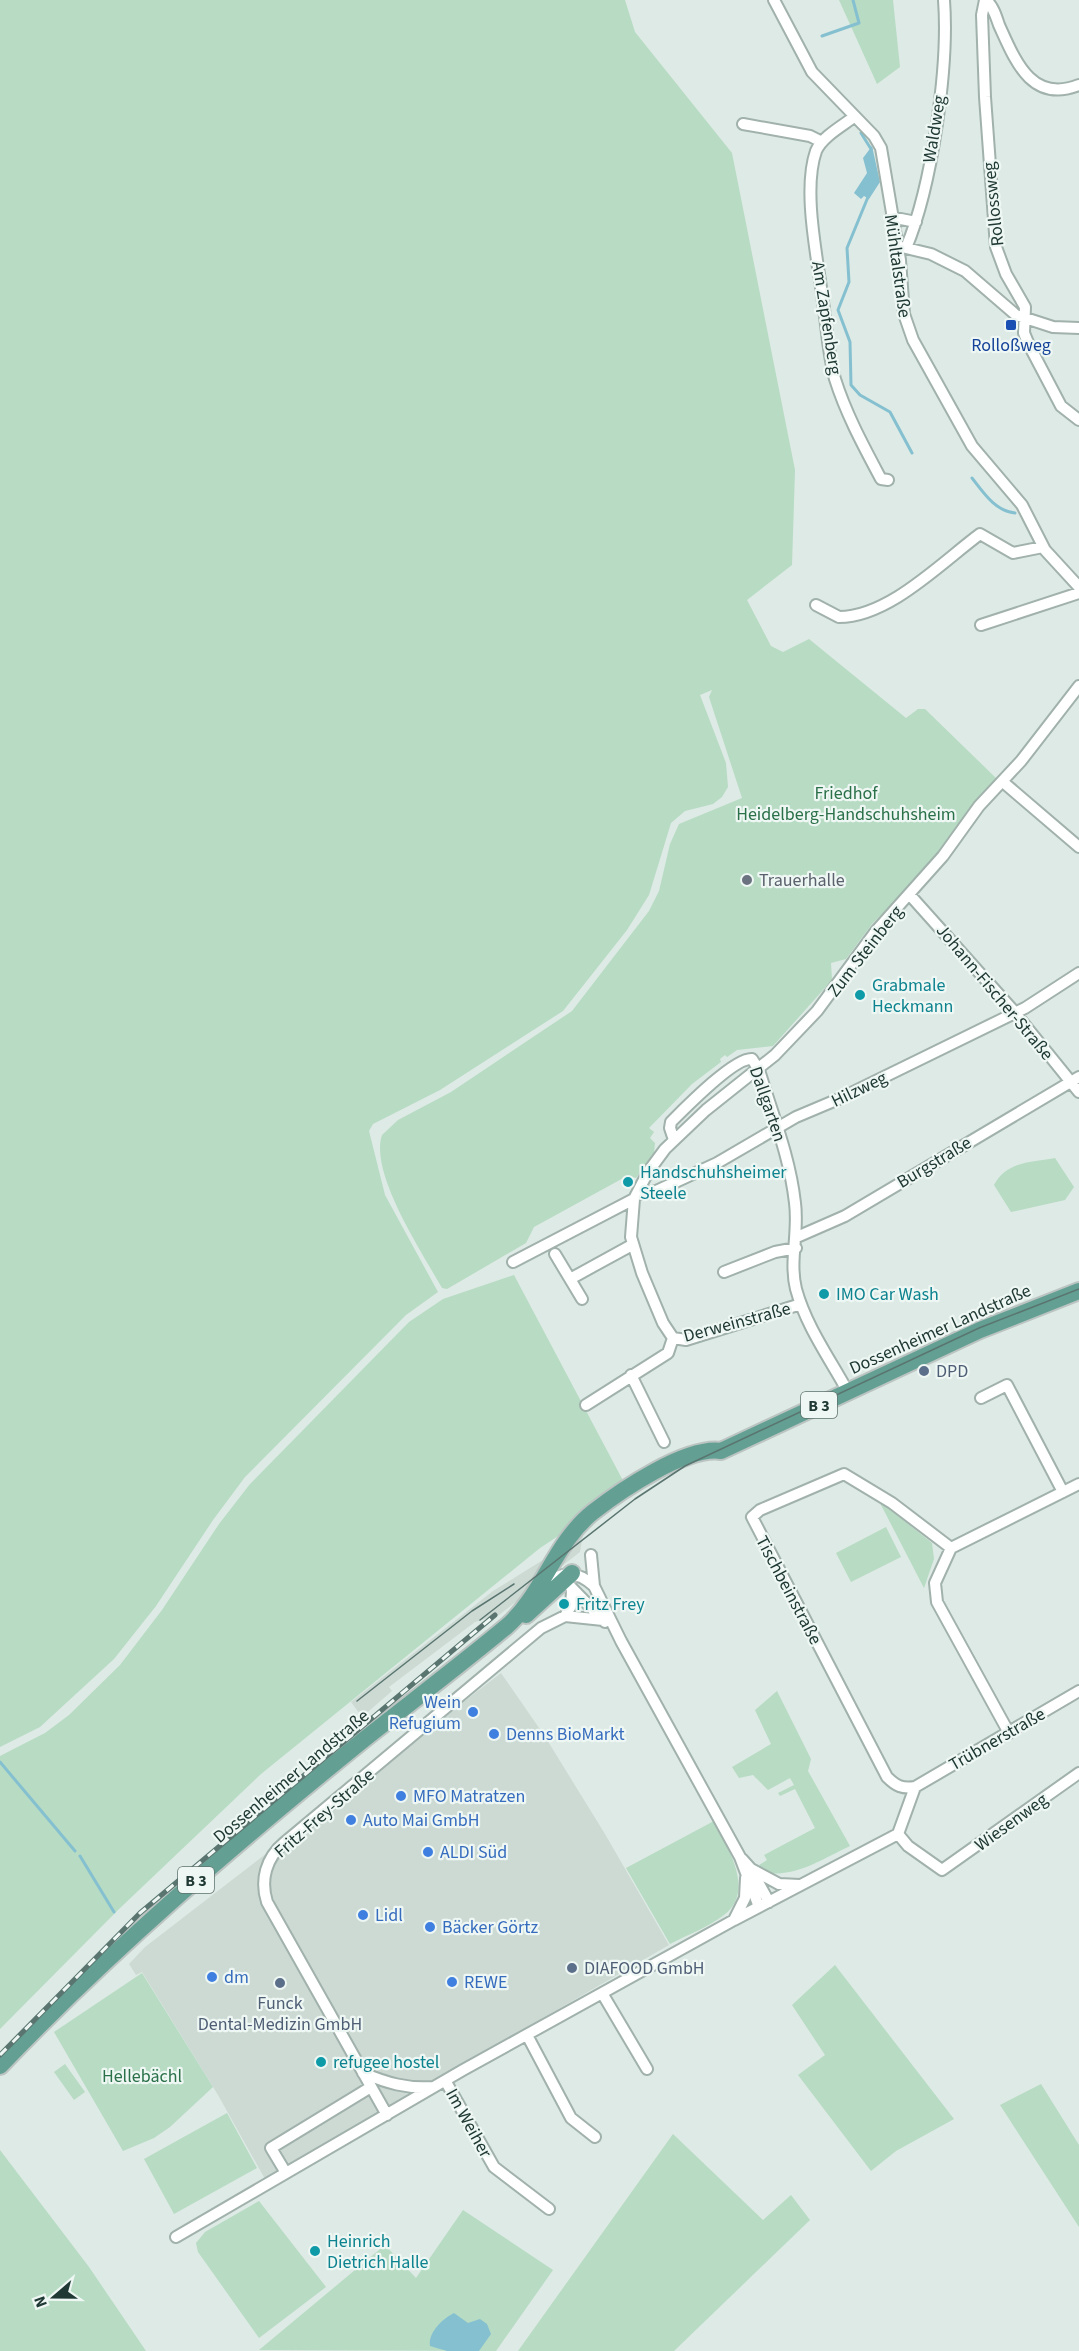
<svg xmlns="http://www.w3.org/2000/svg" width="1079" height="2351" viewBox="0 0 1079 2351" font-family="'Source Sans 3',sans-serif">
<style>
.built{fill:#cddad4}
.green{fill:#b7dbc3}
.water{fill:#85c0d0}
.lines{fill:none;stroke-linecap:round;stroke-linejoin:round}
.stream{stroke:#85c0d0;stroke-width:3}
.street-casing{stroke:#a1b1ac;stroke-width:14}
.primary-casing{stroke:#bcc4c2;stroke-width:20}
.street{stroke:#fff;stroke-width:10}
.primary{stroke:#63a093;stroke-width:16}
.tram{stroke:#5a7570;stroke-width:1.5}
.rail-casing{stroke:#5a7570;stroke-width:5}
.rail{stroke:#eef7f3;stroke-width:3;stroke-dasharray:9;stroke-linecap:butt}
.transit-dot{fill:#1a4fb4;stroke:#eef7f3;stroke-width:2}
.worship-dot{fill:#6b7280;stroke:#eef7f3;stroke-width:2}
.culture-dot{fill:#0f9aa8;stroke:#eef7f3;stroke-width:2}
.service-dot{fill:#5c6f8a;stroke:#eef7f3;stroke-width:2}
.shop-dot{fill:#3f7fe0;stroke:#eef7f3;stroke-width:2}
.labels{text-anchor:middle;stroke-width:4.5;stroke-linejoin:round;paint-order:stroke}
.shield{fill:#eef7f3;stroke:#5e726d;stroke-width:1.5}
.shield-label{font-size:16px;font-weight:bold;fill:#203934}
.street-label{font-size:18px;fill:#203934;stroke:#eef7f3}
.transit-label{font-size:18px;fill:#164399;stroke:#eef7f3}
.park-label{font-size:18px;fill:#2a7049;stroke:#eef7f3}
.worship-label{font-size:18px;fill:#5b616d;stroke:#eef7f3;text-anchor:start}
.culture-label{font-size:18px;fill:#0d838f;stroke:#eef7f3;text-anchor:start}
.service-label{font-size:18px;fill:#4e5e75;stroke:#eef7f3;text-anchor:start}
.shop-label{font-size:18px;fill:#366cbe;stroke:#eef7f3;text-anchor:start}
</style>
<rect width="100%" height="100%" fill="#deeae5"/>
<path class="built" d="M583,1535L580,1552L499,1615L475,1622L389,1687L392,1691L362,1717L351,1702L493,1591Z
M501,1673L544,1735L605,1834L669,1945L265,2179L218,2095L142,1972L136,1975L129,1964L145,1947Z"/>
<path class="green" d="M0,0H625L635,32L732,153L795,470L792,565L747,600L771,646L783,652L809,639L906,718L918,709H925L998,780L930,866L872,924L846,959L831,963L832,980L773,1046L737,1050L727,1057L725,1055L720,1059L721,1062L692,1084L649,1128L654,1132L650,1138L655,1143L654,1153L636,1178L627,1176L534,1227L526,1243L447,1289L442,1288C423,1254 369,1173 382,1135L398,1120L451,1092L572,1011L649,911L659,891L670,844L679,824L742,798L709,697L712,690L700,695L726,763L728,787L722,797L713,804L685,811L671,823L649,895L627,930L563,1011L440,1090L373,1124L369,1131L385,1195L438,1292L406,1315L245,1477L213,1520L156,1606L114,1659L40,1727L0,1747Z
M839,0H893L900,67L877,84Z
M1055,1158L1074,1187L1065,1200L1011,1212L994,1185C1007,1161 1029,1163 1055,1158Z
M514,1275L628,1490L540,1548L261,1774L118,1910L0,2029V1756L45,1733L69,1715L120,1665L162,1610L219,1524L250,1484L409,1322L443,1299Z
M879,1501L932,1543L934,1559L924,1588Z
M886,1527L901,1557L851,1582L836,1553Z
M777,1691L811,1759L808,1771L850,1846C822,1859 797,1877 765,1873L759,1865L767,1860L764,1855L815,1828L795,1789L780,1796L778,1793L794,1785L790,1778L768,1790L753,1775L739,1778L732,1767L771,1744L755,1710Z
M714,1821C727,1848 756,1890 724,1915C709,1927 687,1935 670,1944L626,1868Z
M835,1965L954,2119L896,2151L871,2171L798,2075L825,2055L792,2005Z
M142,1973L213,2087L170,2127L154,2138L123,2151L54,2032Z
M65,2064L85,2092L74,2100L54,2072Z
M1041,2084L1079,2145V2227L1000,2105Z
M227,2113L257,2168L174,2214L144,2159Z
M673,2134L763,2220L791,2195L810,2220L674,2351H518Z
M0,2150L89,2267L146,2351H0Z
M259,2201L326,2287L259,2338L198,2252L196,2243L205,2232Z
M463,2210L553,2270L496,2351L259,2350L385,2245L416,2278Z"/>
<path class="water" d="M872,146L880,182L869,199L864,196L861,199L854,193L867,173L863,158Z
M454,2313L468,2323L480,2319L487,2324L491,2334L479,2351H447L430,2346C428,2333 442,2319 454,2313Z"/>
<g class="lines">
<path class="stream" d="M822,36L859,23L853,0
M861,133L871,149
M868,197L847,248L849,282L838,310L850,342L851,385L860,395L890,412L912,453
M972,478C983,492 995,511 1015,513
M0,1762L75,1851
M80,1856L114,1912"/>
<defs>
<path id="street" d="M774,0L812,72L874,136L881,148L900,260L904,314L913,340L972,446L1022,505L1045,550L1079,587
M985,0L982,15L985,97L996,247L1006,274L1025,307L1024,333L1029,345L1061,406L1079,420
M986,0C993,6 996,16 999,25C1015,60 1031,104 1079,85
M854,117C842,126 822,137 816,151C802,191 818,260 823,302C827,327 828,354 835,379C846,414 864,447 881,479L888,480
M743,124L810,136L822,142
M891,217L916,222
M902,247L931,254L965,271L1016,315L1053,327L1079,328
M906,248C932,186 949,67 944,0
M816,605L839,617C889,617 942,562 980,534L1013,553L1043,547
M981,625L1079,593
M1003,782L1079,847
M909,894L1011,1008L1079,1092
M674,1140L670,1128L671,1122C685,1108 735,1057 752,1059L759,1070C772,1113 790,1157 795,1203C799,1232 789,1261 796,1289C806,1326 830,1359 848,1392
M636,1195L656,1191L717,1163L796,1117L841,1098L1025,1008L1079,973
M797,1237L845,1216L1079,1077
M555,1254L570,1279L632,1245
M513,1262L634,1199
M724,1272L775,1252L796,1248
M570,1279L582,1299
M673,1338L663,1323L642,1273L631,1237L634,1199L648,1172L665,1149L706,1110L775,1055L817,1011L876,931L943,856L979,806L1021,761L1079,686
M673,1338L686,1340L801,1304
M631,1375L664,1442
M981,1398L1007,1385L1063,1492
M586,1405L668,1353L673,1338
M951,1548L892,1503L844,1474L760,1510L752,1517L887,1777C896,1786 902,1789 915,1787L1079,1691
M591,1555L594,1586L621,1641L740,1857L759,1907
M564,1580L605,1622
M542,1585C562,1572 575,1569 594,1586
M565,1616L571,1606L572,1591
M1009,1733L937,1602L935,1583L951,1548L1079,1484
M898,1834L908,1846L942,1870L1079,1773
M898,1834L915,1787
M742,1859L751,1869L769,1902
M751,1869L779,1884L800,1885
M734,1920L745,1898L746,1878
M602,1993L647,2069
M527,2035L571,2118L595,2137
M363,2073C387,2083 407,2089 433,2087
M446,2082L494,2167L549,2209
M387,2115L267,1902C260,1880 266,1858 284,1843L541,1628L565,1616L603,1620
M286,2173L271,2148L371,2087
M176,2237L463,2070L734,1920L898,1834"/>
<path id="primary" d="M526,1615L572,1573
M0,2066C112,1949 236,1843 362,1741C410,1703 459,1666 506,1627C543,1595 554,1543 593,1512C620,1491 686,1446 721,1451L980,1330L1079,1291"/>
</defs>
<use href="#street" class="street-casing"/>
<use href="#primary" class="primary-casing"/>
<use href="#street" class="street"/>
<use href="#primary" class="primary"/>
<path class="tram" d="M480,1620L635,1499L685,1466L979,1328L1079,1289
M357,1701L472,1611L514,1584"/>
<defs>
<path id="rail" d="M0,2055L140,1913L495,1615"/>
</defs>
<use href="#rail" class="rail-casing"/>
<use href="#rail" class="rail"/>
</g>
<rect class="transit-dot" x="1005" y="319" width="12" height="12" rx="3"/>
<circle class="worship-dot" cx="747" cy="880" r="6"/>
<g class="culture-dot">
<circle cx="860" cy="995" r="6"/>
<circle cx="628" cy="1182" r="6"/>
<circle cx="824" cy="1294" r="6"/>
<circle cx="564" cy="1604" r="6"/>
<circle cx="321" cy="2062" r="6"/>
<circle cx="315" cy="2251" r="6"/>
</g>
<g class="service-dot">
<circle cx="924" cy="1371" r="6"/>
<circle cx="572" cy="1968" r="6"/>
<circle cx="280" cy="1983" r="6"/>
</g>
<g class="shop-dot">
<circle cx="473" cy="1712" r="6"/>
<circle cx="494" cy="1734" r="6"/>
<circle cx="401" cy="1796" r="6"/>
<circle cx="351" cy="1820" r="6"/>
<circle cx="428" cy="1852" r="6"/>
<circle cx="363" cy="1915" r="6"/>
<circle cx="430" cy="1927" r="6"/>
<circle cx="212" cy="1977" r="6"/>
<circle cx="452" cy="1982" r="6"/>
</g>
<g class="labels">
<g class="shield">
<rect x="801" y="1392" width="36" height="26" rx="4.5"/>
<rect x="178" y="1867" width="36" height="26" rx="4.5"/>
</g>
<g class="shield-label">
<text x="819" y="1411">B 3</text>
<text x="196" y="1886">B 3</text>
</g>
<g class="street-label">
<text transform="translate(934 129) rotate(-81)" y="6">Waldweg</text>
<text transform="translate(993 204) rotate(-96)" y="6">Rollossweg</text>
<text transform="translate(898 266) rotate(82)" y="6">Mühltalstraße</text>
<text transform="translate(827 318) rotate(81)" y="6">Am Zapfenberg</text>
<text transform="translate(865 951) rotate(-52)" y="6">Zum Steinberg</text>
<text transform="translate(995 992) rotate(50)" y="6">Johann-Fischer-Straße</text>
<text transform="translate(859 1089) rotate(-26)" y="6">Hilzweg</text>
<text transform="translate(768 1104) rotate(71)" y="6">Dallgarten</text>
<text transform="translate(934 1162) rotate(-31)" y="6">Burgstraße</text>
<text transform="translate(737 1322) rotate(-15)" y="6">Derweinstraße</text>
<text transform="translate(940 1329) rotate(-24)" y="6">Dossenheimer Landstraße</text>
<text transform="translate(789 1590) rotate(62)" y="6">Tischbeinstraße</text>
<text transform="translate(997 1739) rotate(-30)" y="6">Trübnerstraße</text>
<text transform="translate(291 1776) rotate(-40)" y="6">Dossenheimer Landstraße</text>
<text transform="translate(324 1813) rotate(-41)" y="6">Fritz-Frey-Straße</text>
<text transform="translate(1011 1822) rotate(-36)" y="6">Wiesenweg</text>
<text transform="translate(469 2123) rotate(61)" y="6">Im Weiher</text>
</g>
<g class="transit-label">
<text x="1011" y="351">Rolloßweg</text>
</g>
<g class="park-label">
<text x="846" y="799">Friedhof<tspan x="846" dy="21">Heidelberg-Handschuhsheim</tspan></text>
<text x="142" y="2082">Hellebächl</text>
</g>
<g class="worship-label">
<text x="759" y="886">Trauerhalle</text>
</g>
<g class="culture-label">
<text x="872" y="991">Grabmale<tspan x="872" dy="21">Heckmann</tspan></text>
<text x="640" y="1178">Handschuhsheimer<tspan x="640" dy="21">Steele</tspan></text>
<text x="836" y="1300">IMO Car Wash</text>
<text x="576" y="1610">Fritz Frey</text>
<text x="333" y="2068">refugee hostel</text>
<text x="327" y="2247">Heinrich<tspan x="327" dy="21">Dietrich Halle</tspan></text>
</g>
<g class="service-label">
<text x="936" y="1377">DPD</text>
<text x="584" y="1974">DIAFOOD GmbH</text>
<text x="280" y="2009" text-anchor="middle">Funck<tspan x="280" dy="21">Dental-Medizin GmbH</tspan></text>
</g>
<g class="shop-label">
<text x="461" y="1708" text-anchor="end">Wein<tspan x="461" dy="21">Refugium</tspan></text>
<text x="506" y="1740">Denns BioMarkt</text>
<text x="413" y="1802">MFO Matratzen</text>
<text x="363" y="1826">Auto Mai GmbH</text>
<text x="440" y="1858">ALDI Süd</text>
<text x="375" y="1921">Lidl</text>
<text x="442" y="1933">Bäcker Görtz</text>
<text x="224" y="1983">dm</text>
<text x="464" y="1988">REWE</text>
</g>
</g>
<g transform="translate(54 2297) rotate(250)" stroke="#eef7f3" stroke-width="4.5" paint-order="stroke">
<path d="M0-4.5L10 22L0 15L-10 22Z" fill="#203934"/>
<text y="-9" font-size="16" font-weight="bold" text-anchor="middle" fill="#203934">N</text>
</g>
</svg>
